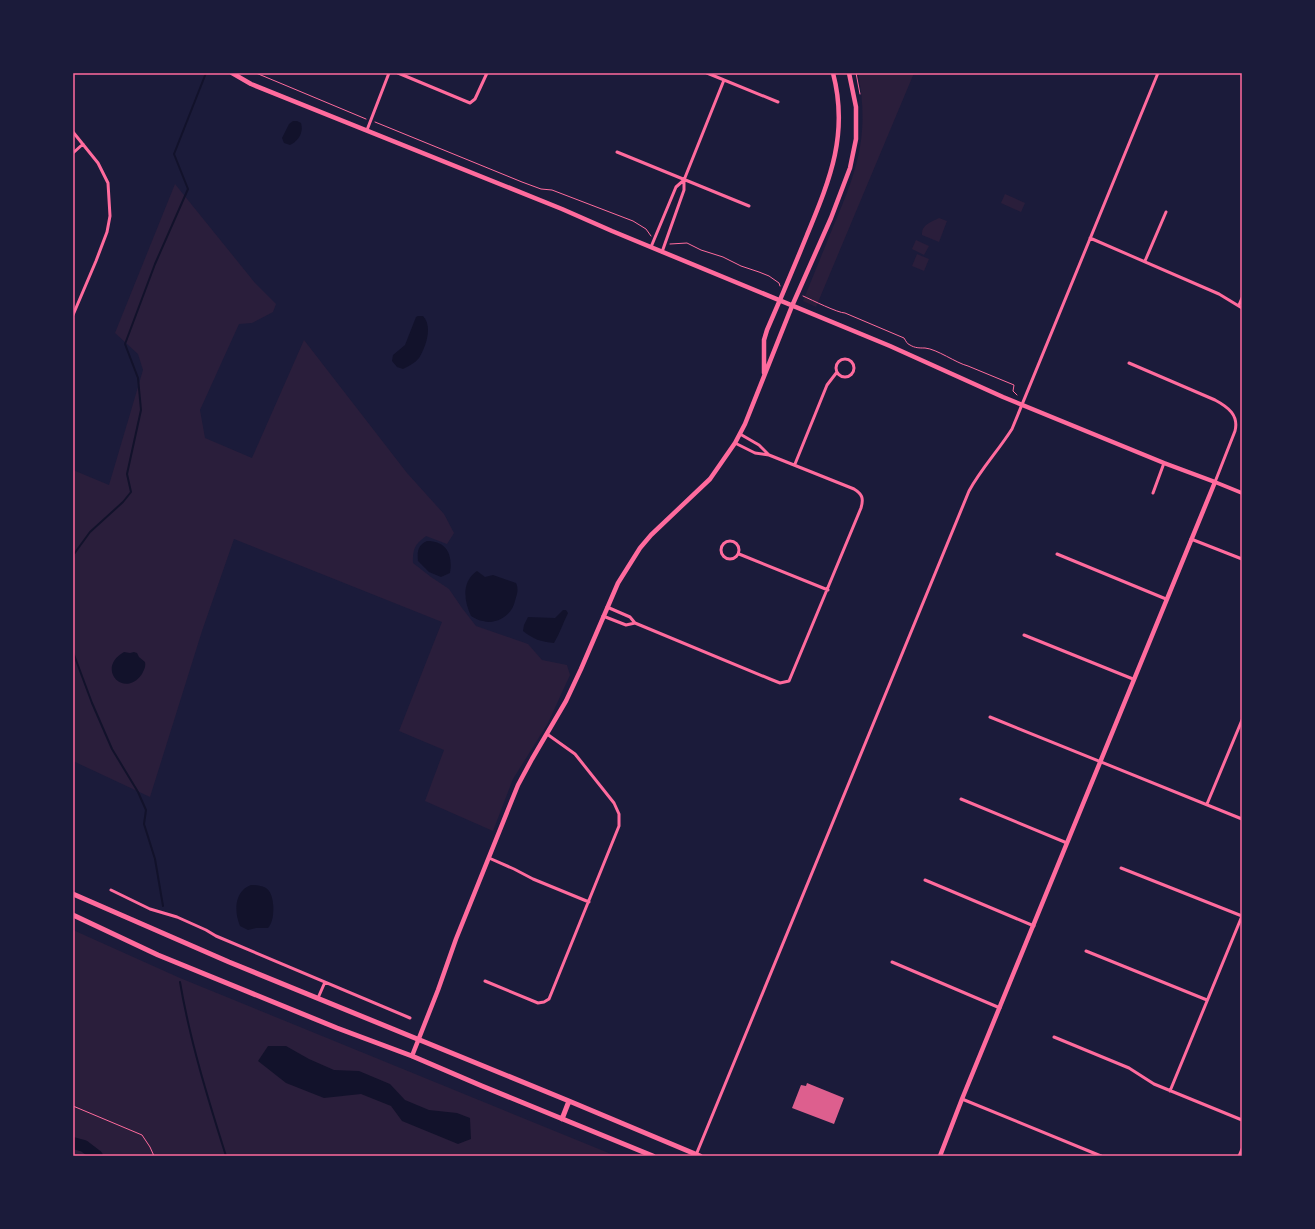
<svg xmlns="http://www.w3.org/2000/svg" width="1315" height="1229" viewBox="0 0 1315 1229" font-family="Signika,sans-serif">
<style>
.green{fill:#2a1e3b}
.water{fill:#12122b}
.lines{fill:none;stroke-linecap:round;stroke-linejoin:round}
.stream{stroke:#12122b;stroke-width:2}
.river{stroke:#12122b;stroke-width:12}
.building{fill:#dd5f8e}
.path{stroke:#ff6b9d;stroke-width:1}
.minor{stroke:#ff6b9d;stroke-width:3}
.tertiary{stroke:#ff6b9d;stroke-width:4}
.secondary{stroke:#ff6b9d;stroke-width:4.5}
.primary{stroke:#ff6b9d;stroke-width:5}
.neatline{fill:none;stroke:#ff6b9d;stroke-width:1.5}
</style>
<rect width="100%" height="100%" fill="#1b1b3a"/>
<path class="green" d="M858,73H914L816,307L803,301C813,276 823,252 833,227C857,171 870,135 858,73Z
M175,184L255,283L276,304L273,312L252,323L239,324L200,410L205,438L252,458L304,340L407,473L444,514L454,533L447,544L426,536C414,545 413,549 413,563L431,577L449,589L462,608L476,626L528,644L542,660L567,665L570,675L548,723L513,779L493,831L425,801L444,750L399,731L442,622L234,539L202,631L150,797L73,761V470L109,485L143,370L138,354L115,333Z
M1005,194L1025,203L1021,212L1001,203Z
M939,218L947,221L939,242L922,235C921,225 931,222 939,218Z
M916,240L929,246L924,255L912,249Z
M917,254L929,259L924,271L912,266Z
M73,930L180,978L616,1156H73Z"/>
<path class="water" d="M293,121H297L301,123C304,133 298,141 290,145L284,143L282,138L289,124Z
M418,316H423C433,326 426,347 419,358C415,363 409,366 403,369L397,367L392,361L393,355L405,345L416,317Z
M427,541C447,541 453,555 450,573L441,577L429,572L418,561C417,551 418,545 427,541Z
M477,571L485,577L493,575L516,583C519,590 517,594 515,601C512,615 497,625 483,621C479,621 475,618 471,616C464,601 461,582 477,571Z
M563,610H566L568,613C563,623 560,633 554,643C541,642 533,639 523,631L524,625L528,617L555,618Z
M124,652L130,653L134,652L137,653L139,657L145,662C146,667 144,670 142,674C124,700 95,668 124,652Z
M251,885C257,885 266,886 269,891C275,899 275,921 268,928H256L248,930L240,926C234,912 234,891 251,885Z
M268,1046H286L309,1059L334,1070L359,1071L390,1084L405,1100L429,1110L457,1113L470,1118L471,1139L458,1144L402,1121L391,1106L361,1094L324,1098L286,1083L258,1061Z"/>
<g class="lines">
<path class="stream" d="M73,558L74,554L90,532L123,502L131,492L127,474L141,410L138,378L125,344L155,264L188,189L174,154L206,73
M73,652L92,703L112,749L138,792L146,810L144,824L155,859L163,906
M180,982C190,1041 208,1099 226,1156"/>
<path class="river" d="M73,1143L84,1146L97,1156"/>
</g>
<path class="building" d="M807,1083L844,1098L834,1124L792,1108L801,1085L806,1086Z"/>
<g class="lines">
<path class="path" d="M256,73L366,119
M856,73L860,94
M375,122L522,182L541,189L552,190L633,221L646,229L651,236
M670,244L687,243L701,250L723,257L741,266L759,272L769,276L779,283L780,286
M803,296C812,300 838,313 845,313L904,338C906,341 907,344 910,345C915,348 919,348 925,348C937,349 956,363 968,366L1014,385L1013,391L1017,395
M73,1106L142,1135L150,1147L154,1156"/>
<path class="minor" d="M398,73L470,103L475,99L487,73
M707,73L778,102
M367,130L389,73
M73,132L98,163L108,183L110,216L107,232L96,261L73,315
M617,152L749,206
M73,153L83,144
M1090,238L1219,294L1242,308
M651,247L676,187L684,180
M662,252L684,190V180L724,80
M1145,261L1166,212
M1239,305L1242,298
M836 368a9 9 0 1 1 18 0a9 9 0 1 1-18 0Z
M1129,363L1215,400C1228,407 1239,415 1235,431L1215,482
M740,434L759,445L769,455
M795,464L827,385L837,372
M1153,493L1164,463
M1191,539L1242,559
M721 550a9 9 0 1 1 18 0a9 9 0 1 1-18 0Z
M739,554L828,590
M1057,554L1166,599
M607,607L630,617L635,623L770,679L780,683L789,681L861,508C864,498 862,494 854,489L769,455L755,453L735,443
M603,616L626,625L635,623
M1024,635L1133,679
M990,717L1242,819
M961,799L1067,843
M1207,804L1242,720
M489,858L514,869L533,879L589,902
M1121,868L1242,916
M925,880L1034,926
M111,890L150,909L177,917L206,930L216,936L410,1018
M1086,951L1207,1000
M892,962L1000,1008
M485,981L538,1003L544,1002L549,999L619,826V814L614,803L575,754L547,734
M318,998L325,982
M1054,1037L1129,1068L1154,1084L1242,1120
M1170,1091L1242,916
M962,1099L1101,1156
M696,1155L969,491C981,469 998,451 1012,429L1158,73
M1239,1156L1242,1149"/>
<path class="tertiary" d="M1215,482L1242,493"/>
<path class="secondary" d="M232,73L251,84L562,209L612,231L890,346L1003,397L1164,463L1215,482L962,1099L940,1156
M764,373V340L767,330C781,298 794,267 807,235C830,179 849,134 833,73
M412,1056L438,990L456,939L518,785L532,759L566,701L581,669L618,583L640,548L651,535L710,479L735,443L745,424L792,306L831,218L850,168L856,139V107L849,73"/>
<path class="primary" d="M73,894L229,962L569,1101L700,1156
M73,915L158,955L337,1028L412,1056L482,1086L653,1156
M562,1119L569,1101"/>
</g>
<rect width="1315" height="1229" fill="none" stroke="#1b1b3a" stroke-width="148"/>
<rect x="74" y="74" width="1167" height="1081" class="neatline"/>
</svg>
